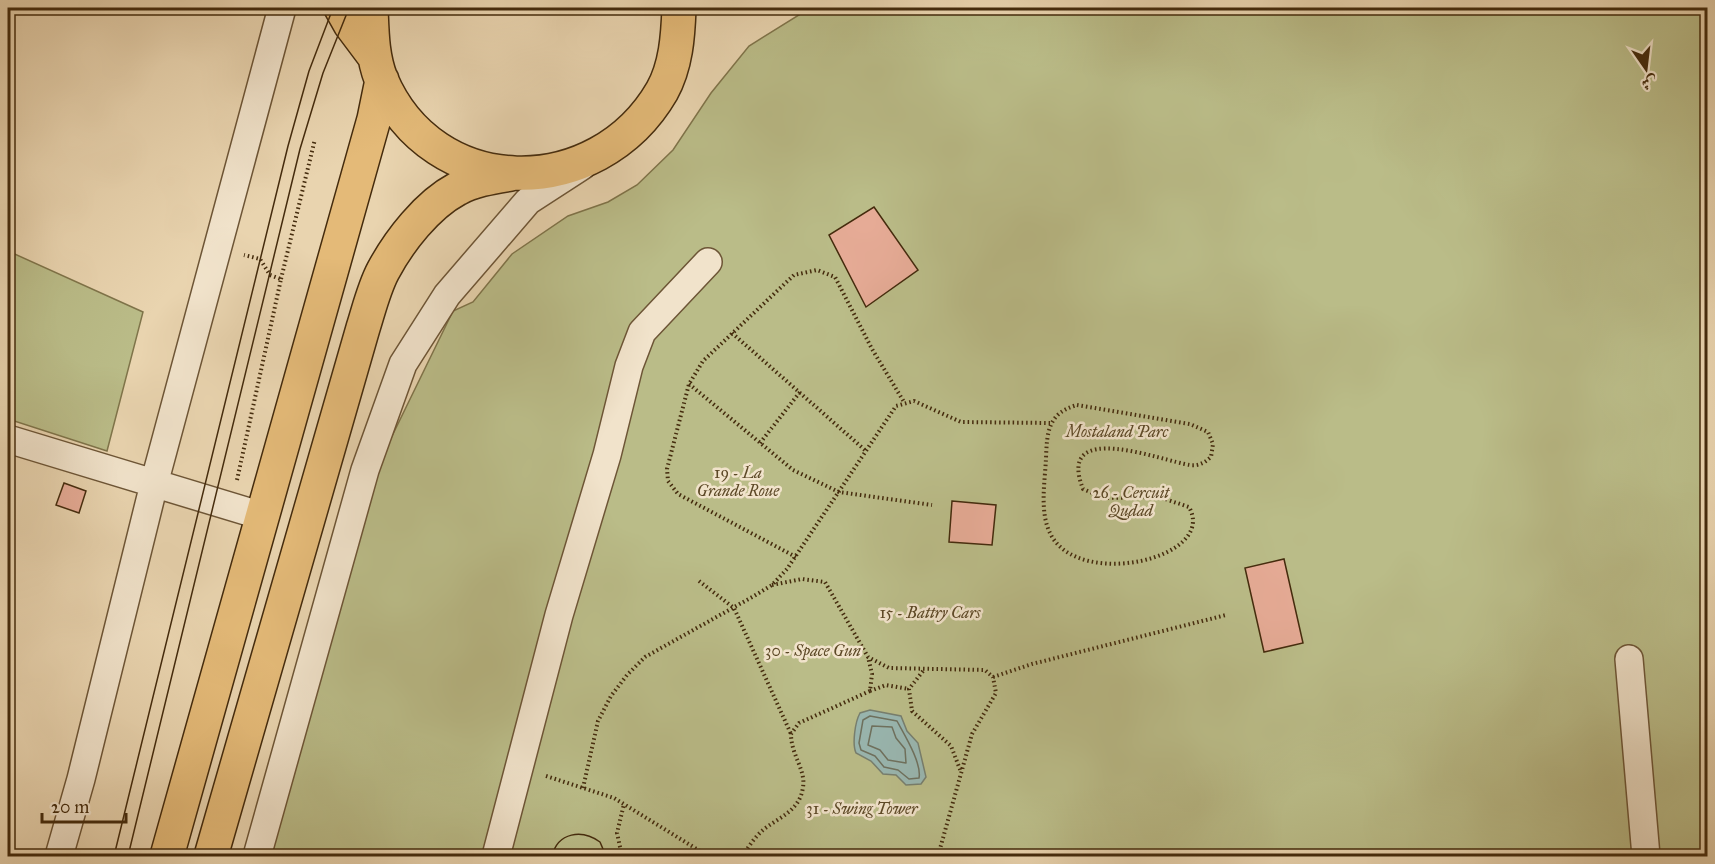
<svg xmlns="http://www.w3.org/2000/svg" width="1715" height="864" viewBox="0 0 1715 864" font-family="'IM FELL Great Primer',Amiri,serif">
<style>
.green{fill:#babc88;stroke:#7f744a;stroke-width:1.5}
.water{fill:#99b7b1;stroke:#777f6f;stroke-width:1.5}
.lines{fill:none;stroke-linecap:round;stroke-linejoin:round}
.shore{stroke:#6e715f;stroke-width:1.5}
.building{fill:#e6ab96;stroke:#442b0d;stroke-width:1.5}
.minor-casing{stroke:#6d5536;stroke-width:30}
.highway-casing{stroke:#442b0d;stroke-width:36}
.path{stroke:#442b0d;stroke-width:4;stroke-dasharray:1.5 3;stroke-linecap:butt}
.minor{stroke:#f1e3cb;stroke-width:27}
.highway{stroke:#e4ba78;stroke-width:33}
.tram{stroke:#442b0d;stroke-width:1.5}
.labels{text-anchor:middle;stroke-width:5;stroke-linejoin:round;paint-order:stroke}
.park-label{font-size:16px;font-style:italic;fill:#5c4826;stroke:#f1e3cb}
</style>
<rect width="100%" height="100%" fill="#e9d4af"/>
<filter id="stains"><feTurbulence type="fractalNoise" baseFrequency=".00333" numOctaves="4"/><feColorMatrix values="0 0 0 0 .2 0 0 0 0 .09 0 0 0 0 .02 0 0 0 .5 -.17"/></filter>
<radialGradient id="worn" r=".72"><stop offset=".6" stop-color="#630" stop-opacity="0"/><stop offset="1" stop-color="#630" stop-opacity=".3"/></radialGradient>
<path class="green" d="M810,8H1707V856H269L374,473L453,311L473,302L512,254L568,216L608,202L637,185L673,150L711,93L749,46Z
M8,251L143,312L107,451L8,419Z"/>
<path class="water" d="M870,710L901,716L907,731L918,743L926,777L921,784L906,785L896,775L883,774L871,761L856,753C852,744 855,722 860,713Z"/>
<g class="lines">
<path class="shore" d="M870,716L897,721C904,734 922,763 919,778L909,779L898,770L884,767L875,756L861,750L859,743L863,720Z
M872,726L892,727L896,738L905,749L906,763L888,760L880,750L868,745Z"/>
</g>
<path class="building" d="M874,207L918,270L866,307L829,235Z
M64,483L86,491L79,513L56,505Z
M952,501L996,505L992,545L949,542Z
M1284,559L1303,643L1264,652L1245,568Z"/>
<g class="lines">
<defs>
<path id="minor" d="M8,439L262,516
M1629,659L1646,856
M59,856L81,779L154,484L282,8
M257,856L365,470L403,364L447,295L528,201L582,166
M496,856L559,615L607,455L629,366L642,332L708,262"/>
<path id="highway" d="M341,8L350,24L374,56
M371,8C372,32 372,56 381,79C433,202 597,203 662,91C676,66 678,36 679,8
M167,856L374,119L382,80
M211,856L363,328C369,309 374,288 383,271C399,241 427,205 457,189C473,180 493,177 511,174"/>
</defs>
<use href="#minor" class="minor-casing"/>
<use href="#highway" class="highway-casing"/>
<path class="path" d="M281,279L315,139
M732,333L866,451
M689,384L793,470L839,492L932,505
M1077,405L1190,424L1208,432L1213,444L1211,457C1204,463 1199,466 1190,465C1162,461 1055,418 1083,489L1104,498L1159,497L1189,507C1218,558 1080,590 1051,535C1039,513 1045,482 1046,458C1047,432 1048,413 1077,405Z
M760,443L800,392
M237,480L281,279L270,275L260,259L244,255
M796,557L678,494L668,481L667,469L689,384L703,361L794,275L817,270L835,277L872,349L904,402
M699,581L734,608L791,734
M772,585L802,579L825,582L868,657L889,668L985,670L993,677L996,693L972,734L938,856
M923,671L909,689L912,711L951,746L961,772
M993,677L1032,664L1226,615
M870,691L886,685L909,689
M546,776L614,798L708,856
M583,788L598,721L611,696L627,675L645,657L754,596L772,585L787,569L896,406L914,401L961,422L1050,423
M622,856L617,833L624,804
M743,856C748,847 755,837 763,830C779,817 800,811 803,787C806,770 791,755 791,734L799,723L870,691L872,674L868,657"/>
<use href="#minor" class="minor"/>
<use href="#highway" class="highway"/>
<path class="tram" d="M114,856L288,146L309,71L333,8
M128,856L300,149L323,73L349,8
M552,856C558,832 582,829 600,842L606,856"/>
</g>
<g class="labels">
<g class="park-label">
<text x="1117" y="437">Mostaland Parc</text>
<text x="738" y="478">19 - La<tspan x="738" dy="18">Grande Roue</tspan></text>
<text x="1131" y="498">26 - Cercuit<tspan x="1131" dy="18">Qudad</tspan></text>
<text x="930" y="618">15 - Battry Cars</text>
<text x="813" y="656">30 - Space Gun</text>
<text x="862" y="814">31 - Swing Tower</text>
</g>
</g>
<rect width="1715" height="864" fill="none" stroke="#e9d4af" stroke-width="30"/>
<rect x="9" y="9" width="1697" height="846" fill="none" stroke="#442b0d" stroke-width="3"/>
<rect x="15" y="15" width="1685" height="834" fill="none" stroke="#442b0d" stroke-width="1.5"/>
<g transform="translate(1646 69) rotate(166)" stroke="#f1e3cb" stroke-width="4.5" paint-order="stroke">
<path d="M0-4.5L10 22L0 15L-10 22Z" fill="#442b0d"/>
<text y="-9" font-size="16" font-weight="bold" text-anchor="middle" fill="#442b0d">ش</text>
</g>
<path d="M42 813v9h84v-9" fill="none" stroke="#442b0d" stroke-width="3"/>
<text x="51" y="813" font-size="18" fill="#442b0d" stroke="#f1e3cb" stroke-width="4.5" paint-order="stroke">20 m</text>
<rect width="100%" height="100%" filter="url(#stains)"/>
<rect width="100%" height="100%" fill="url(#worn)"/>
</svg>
